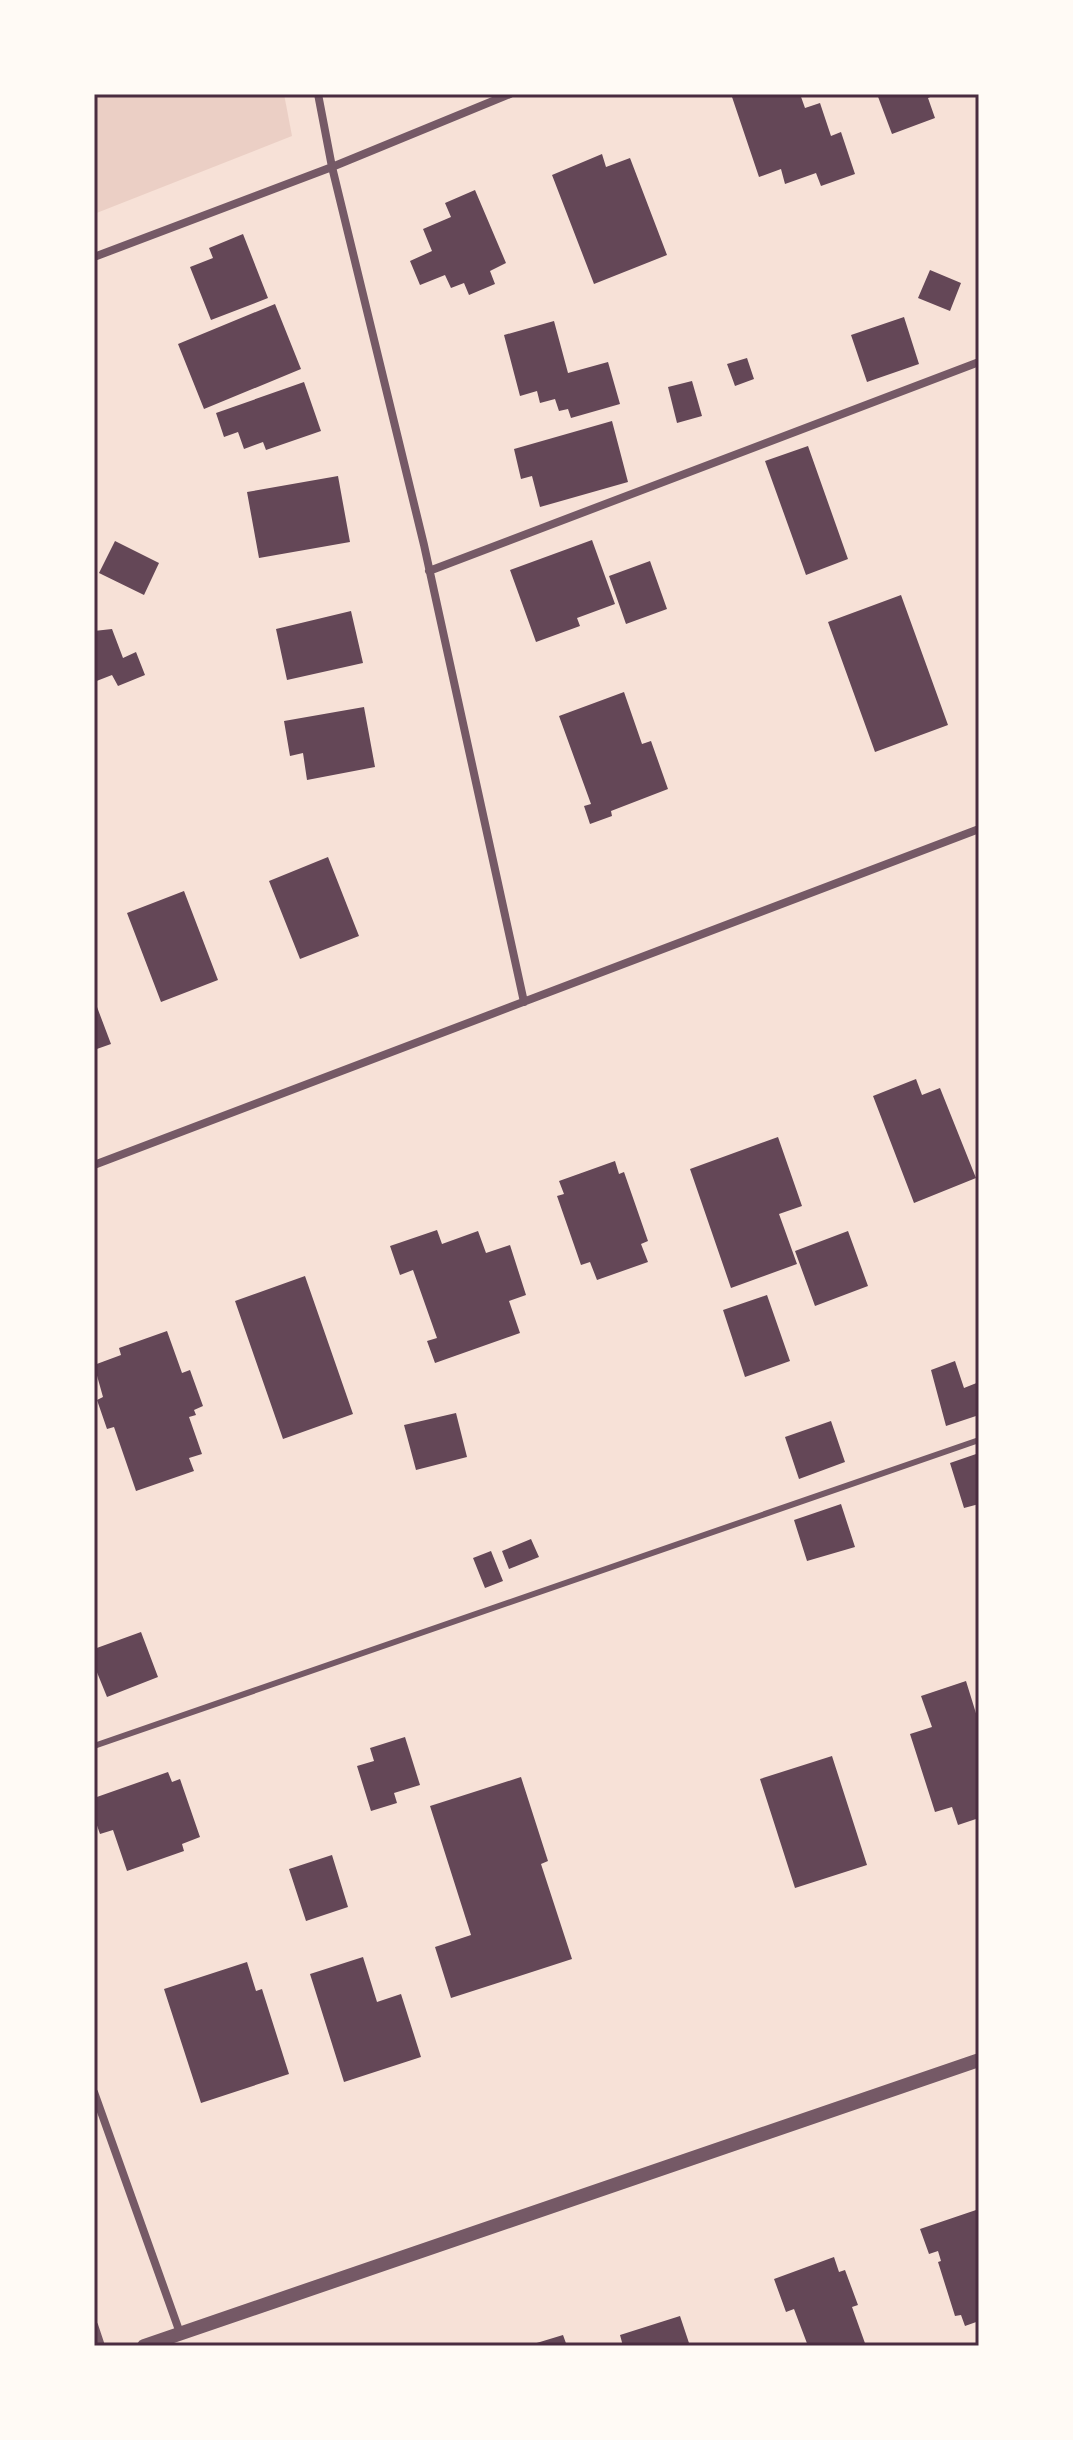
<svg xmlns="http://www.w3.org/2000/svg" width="1073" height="2440" viewBox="0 0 1073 2440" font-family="Manrope,sans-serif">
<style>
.green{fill:#ebcfc5}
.building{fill:#644757}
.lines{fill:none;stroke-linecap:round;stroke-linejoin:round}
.service{stroke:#755966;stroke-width:6}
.minor{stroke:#755966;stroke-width:8}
.tertiary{stroke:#755966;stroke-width:14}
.neatline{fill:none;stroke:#4a2c40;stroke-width:3}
</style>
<rect width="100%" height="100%" fill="#f7e1d7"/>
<path class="green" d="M94,94H284L292,136L94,214Z"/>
<path class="building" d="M731,94H800L805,108L820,103L831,136L841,132L855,174L821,186L816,173L785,184L781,169L759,177Z
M877,94H937L928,98L935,118L892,134Z
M602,154L606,167L630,158L667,255L594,284L552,175Z
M475,190L506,263L490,271L495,284L469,295L464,283L451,288L445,275L420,285L410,261L432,251L423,229L451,217L445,203Z
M243,234L268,298L211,320L190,267L213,258L209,248Z
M930,270L961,283L950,311L918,298Z
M275,304L301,369L204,409L178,344Z
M904,317L919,364L867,382L851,335Z
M554,321L568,373L608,362L620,404L571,418L568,409L559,411L555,399L540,403L537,391L520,396L504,335Z
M747,358L754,379L735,386L727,364Z
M692,381L702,416L677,423L668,387Z
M304,382L321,431L266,450L263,442L244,449L238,432L224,437L216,413Z
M612,421L628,482L540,507L532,476L521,479L514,449Z
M808,446L848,559L806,575L765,461Z
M338,476L350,542L259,558L247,492Z
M592,540L615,604L577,618L580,626L536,642L510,570Z
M115,541L159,563L144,595L99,573Z
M650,561L667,609L626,624L609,576Z
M901,595L948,725L875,752L828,622Z
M351,611L363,663L287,680L276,629Z
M112,629L123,658L136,652L145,675L118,686L112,675L94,682V631Z
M624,692L642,744L651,741L668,789L611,811L612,816L590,824L584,806L591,804L559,716Z
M364,707L375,767L307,780L303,753L290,756L284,721Z
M328,857L359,936L300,959L269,881Z
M184,891L218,980L161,1002L127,913Z
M94,999L111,1044L94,1050Z
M916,1079L922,1095L940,1088L976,1178L914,1203L873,1096Z
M778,1137L802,1206L779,1214L797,1264L731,1288L690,1169Z
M615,1161L619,1174L624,1172L648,1241L641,1244L648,1262L597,1280L590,1262L581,1265L557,1196L564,1194L559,1181Z
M437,1230L442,1244L478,1231L486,1253L510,1245L526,1295L509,1301L520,1333L435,1363L427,1341L437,1338L413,1270L400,1275L390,1246Z
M848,1231L868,1286L815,1306L795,1251Z
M305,1276L353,1414L283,1439L235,1301Z
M767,1295L790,1361L745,1377L723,1310Z
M167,1331L182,1373L190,1370L203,1406L194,1410L196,1415L189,1417L202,1454L189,1458L194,1471L136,1491L114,1427L107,1429L97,1400L103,1397L94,1365L121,1355L119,1348Z
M955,1361L964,1388L979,1382V1415L946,1426L931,1370Z
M456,1413L467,1457L416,1470L404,1425Z
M831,1421L845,1462L799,1479L785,1437Z
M979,1453V1504L964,1508L950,1463Z
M841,1504L855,1547L807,1561L794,1520Z
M531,1539L539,1557L509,1569L502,1551Z
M491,1551L503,1581L485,1588L473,1558Z
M141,1632L158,1677L107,1697L94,1665V1649Z
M966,1681L979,1723V1818L958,1825L952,1807L935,1812L910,1734L932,1727L921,1696Z
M405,1737L420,1785L394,1793L397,1803L371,1811L357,1766L374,1761L370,1748Z
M832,1756L867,1865L795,1888L760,1779Z
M168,1772L172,1782L180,1779L200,1837L182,1844L184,1851L127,1871L113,1830L100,1834L94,1817V1798Z
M521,1777L548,1861L541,1864L572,1959L451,1998L435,1947L471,1935L430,1806Z
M332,1855L348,1907L306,1921L289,1869Z
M363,1957L377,2002L401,1994L421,2057L344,2082L310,1974Z
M247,1962L256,1991L262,1989L289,2074L201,2103L164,1989Z
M979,2209V2321L965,2326L961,2315L955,2316L938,2262L941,2261L938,2251L929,2254L920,2229Z
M834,2257L839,2272L845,2270L858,2305L852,2307L866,2346H808L794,2309L786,2312L774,2279Z
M680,2316L690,2346H623L620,2335Z
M563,2335L567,2346H531L530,2345Z"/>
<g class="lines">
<path class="service" d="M94,1746L979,1440"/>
<path class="minor" d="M318,94L332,167L424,545L524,1002
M94,257L332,167L510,94
M429,571L979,362
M94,1165L979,829
M94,2092L180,2333
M94,2325L101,2346"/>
<path class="tertiary" d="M144,2346L979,2060"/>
</g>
<rect width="1073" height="2440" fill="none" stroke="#fffaf5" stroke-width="192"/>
<rect x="96" y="96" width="881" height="2248" class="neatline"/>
</svg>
